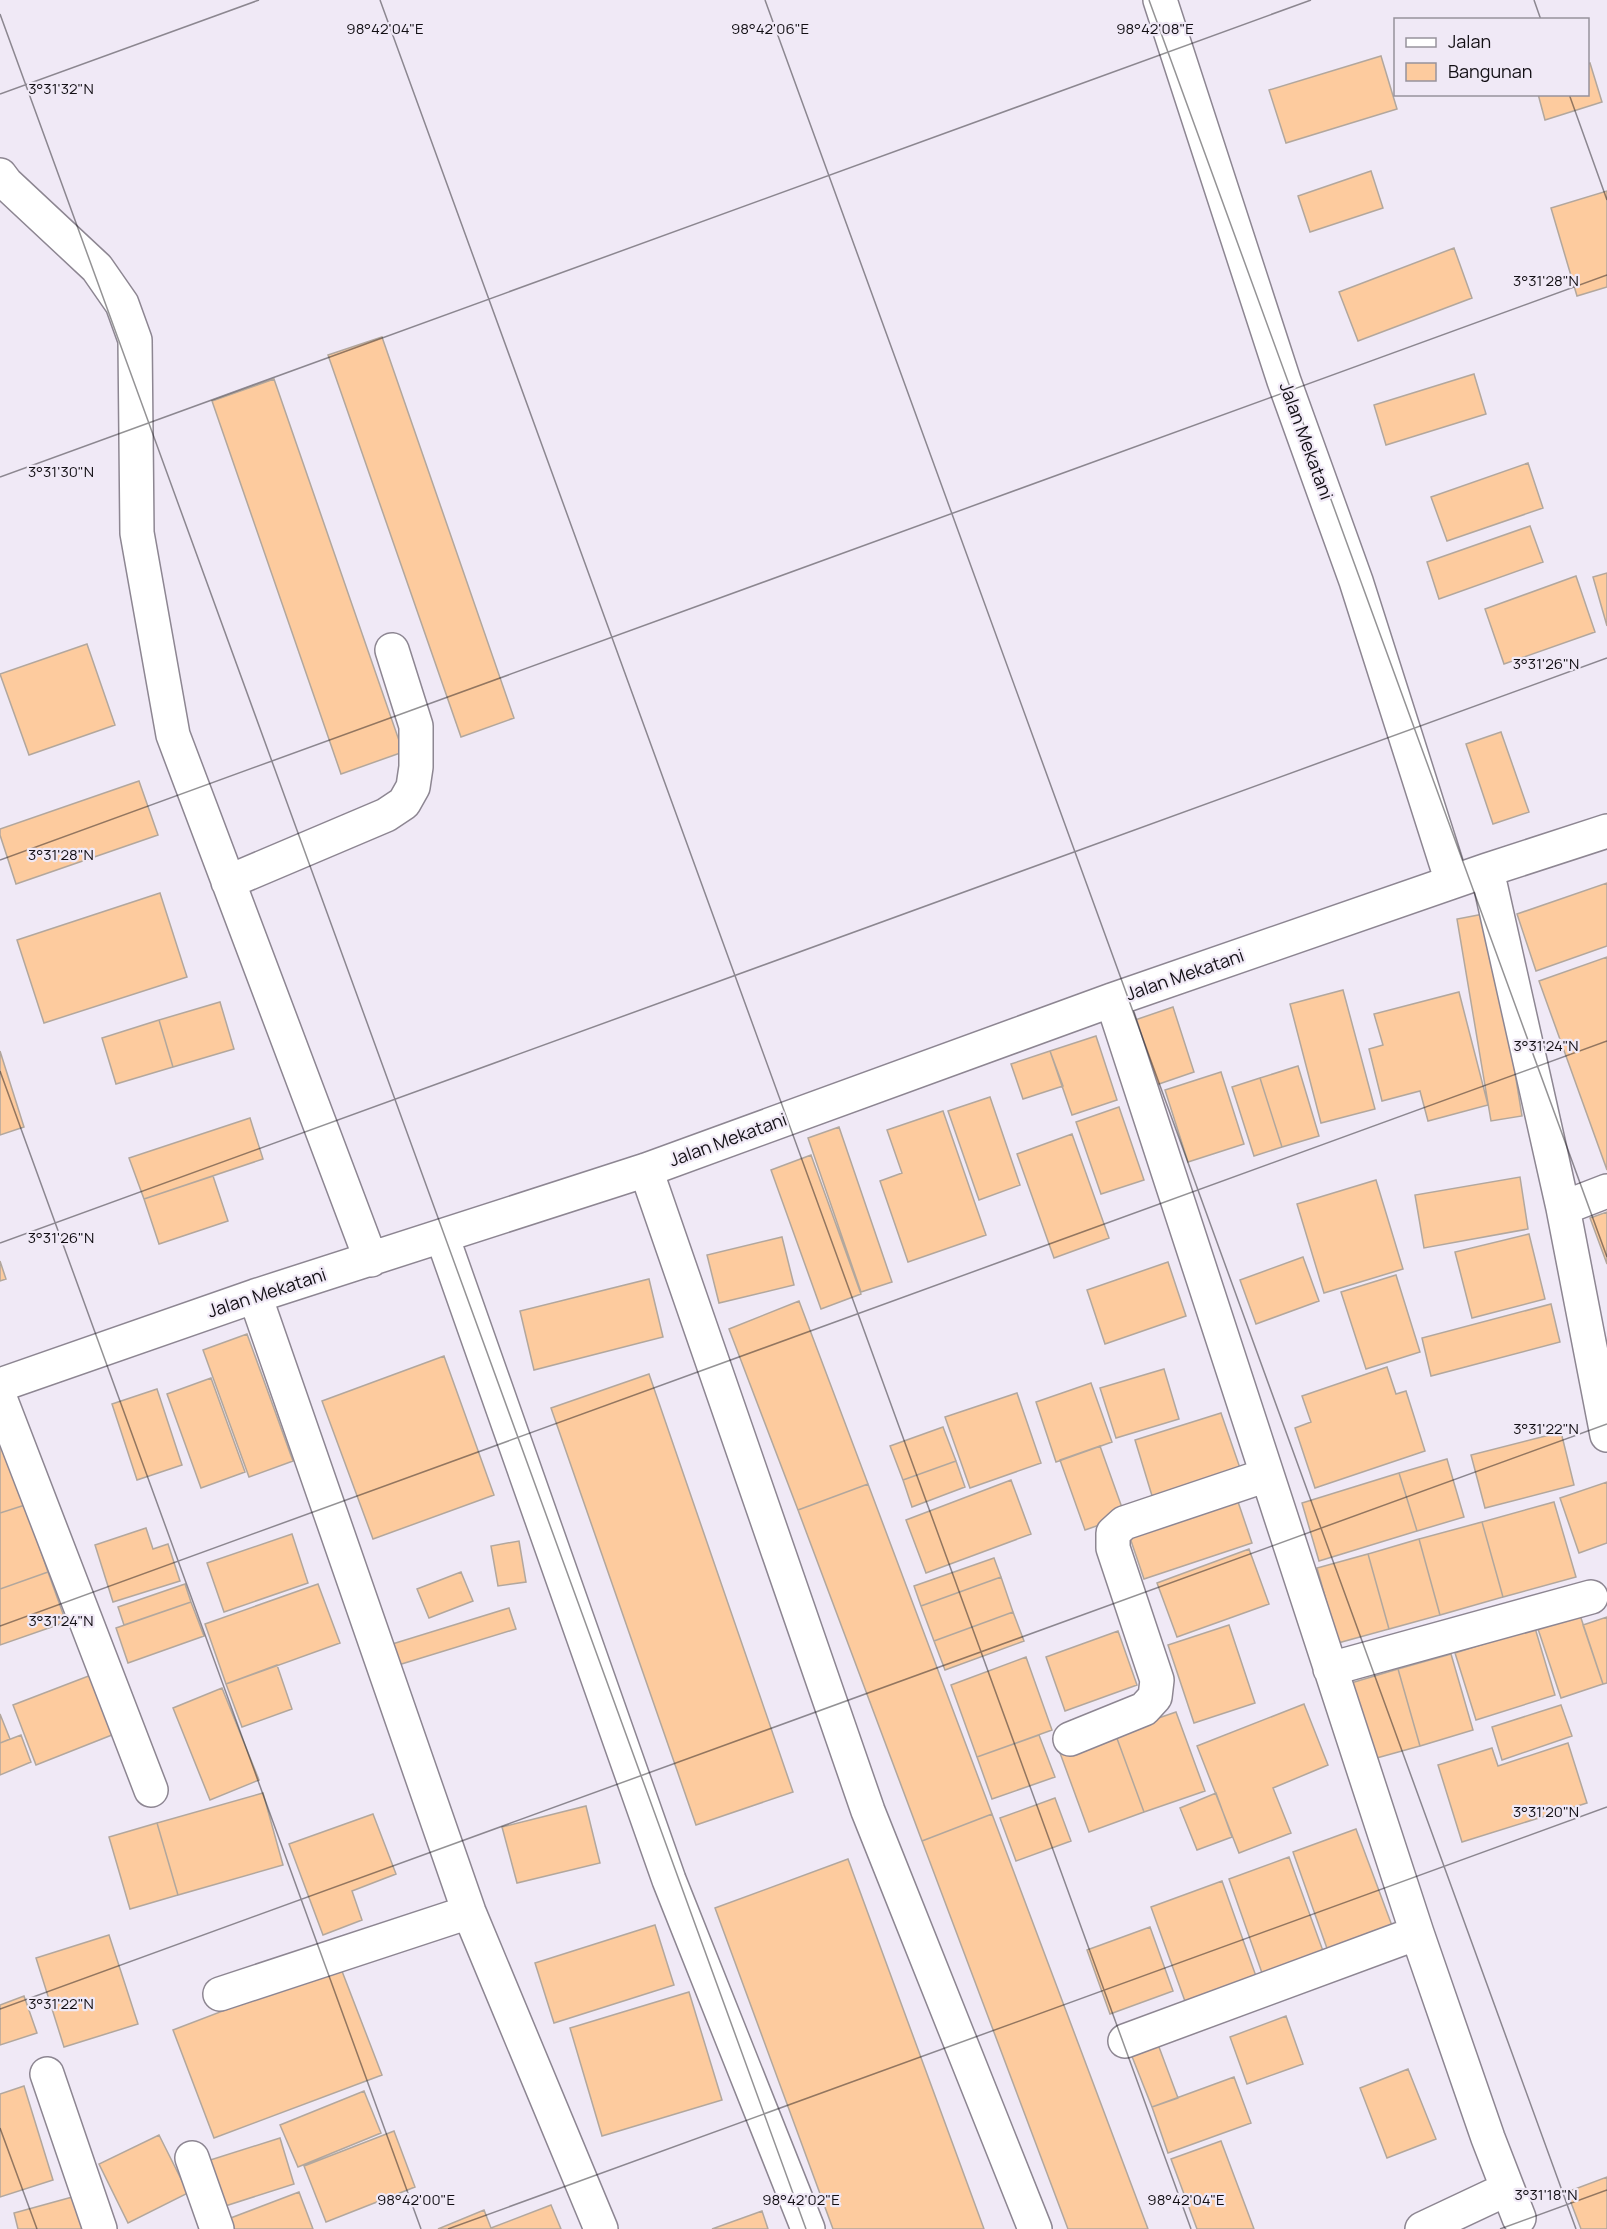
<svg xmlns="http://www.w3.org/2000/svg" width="1607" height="2229" viewBox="0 0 1607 2229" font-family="Manrope,sans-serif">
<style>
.building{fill:#fdcb9e;stroke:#b2a79d;stroke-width:1.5}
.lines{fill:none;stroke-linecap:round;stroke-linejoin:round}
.minor-casing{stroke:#8d8692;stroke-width:36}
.minor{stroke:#fff;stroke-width:33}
.ticks{fill:none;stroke:#120f14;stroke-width:1.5;stroke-opacity:0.45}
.labels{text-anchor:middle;stroke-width:4.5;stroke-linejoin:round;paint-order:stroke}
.street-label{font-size:18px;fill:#120f14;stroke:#f0e9f6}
.ticks-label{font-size:15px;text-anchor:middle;fill:#120f14;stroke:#f0e9f6;stroke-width:4.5;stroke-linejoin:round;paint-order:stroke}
</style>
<rect width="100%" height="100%" fill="#f0e9f6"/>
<path class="building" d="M1381,56L1397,109L1286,143L1269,90Z
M1590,63L1602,102L1545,120L1538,94H1588V64Z
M1371,171L1383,208L1310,232L1298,196Z
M1607,191V287L1577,296L1551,208Z
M1454,248L1472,298L1358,341L1339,292Z
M382,337L514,718L461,737L328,355Z
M1474,374L1486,414L1386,445L1374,405Z
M274,379L403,752L341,774L212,401Z
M1528,463L1543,508L1447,541L1431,497Z
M1530,526L1543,562L1439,599L1427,562Z
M1607,573V626L1593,577Z
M1576,576L1595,632L1504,664L1485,609Z
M87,644L115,725L29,755L0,674Z
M1501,732L1529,812L1493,824L1466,744Z
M139,781L158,835L16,884L0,835V829Z
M1607,883V946L1536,971L1517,914Z
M160,893L187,977L44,1023L17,940Z
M1489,913L1522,1116L1491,1121L1457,919Z
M1607,957V1170L1539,981Z
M1343,990L1375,1109L1321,1123L1290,1004Z
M1459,992L1488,1105L1428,1121L1420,1091L1382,1101L1369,1049L1383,1045L1374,1014Z
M220,1002L234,1049L173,1067L159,1020Z
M1173,1007L1194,1072L1156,1085L1135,1020Z
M159,1020L173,1067L116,1084L102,1038Z
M1096,1036L1117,1100L1072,1115L1050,1051Z
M0,1051L24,1127L0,1135Z
M1050,1051L1063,1086L1023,1099L1011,1064Z
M1298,1066L1319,1136L1282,1147L1260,1078Z
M1221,1072L1244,1144L1188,1162L1165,1090Z
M1260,1078L1282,1147L1254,1156L1232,1087Z
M990,1097L1020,1185L979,1200L948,1111Z
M1119,1107L1144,1180L1101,1194L1076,1122Z
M943,1111L986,1235L908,1262L880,1181L902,1173L887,1130Z
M250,1118L263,1159L144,1199L129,1158Z
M839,1127L892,1282L861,1292L808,1138Z
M1072,1134L1109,1238L1054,1258L1017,1154Z
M811,1155L861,1294L821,1309L771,1170Z
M213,1176L228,1221L159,1244L144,1199Z
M1520,1177L1528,1229L1424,1248L1415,1195Z
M1376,1180L1403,1269L1324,1293L1297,1204Z
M1607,1212V1264L1590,1218Z
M1529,1234L1545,1299L1472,1318L1455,1252Z
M782,1237L794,1285L719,1303L707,1255Z
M1303,1257L1319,1301L1256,1324L1240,1280Z
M0,1261L6,1279L0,1281Z
M1168,1262L1186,1316L1105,1344L1087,1290Z
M1396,1275L1420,1352L1366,1369L1341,1292Z
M649,1279L663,1337L534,1370L520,1311Z
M799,1301L868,1484L798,1510L729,1329Z
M1551,1304L1560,1342L1431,1376L1422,1338Z
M247,1334L293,1461L249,1477L203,1350Z
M444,1356L494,1495L373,1539L322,1401Z
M1387,1367L1396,1394L1406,1391L1425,1451L1315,1488L1295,1428L1311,1422L1302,1396Z
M1164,1369L1179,1419L1116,1438L1100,1388Z
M649,1374L793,1792L696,1825L551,1408Z
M211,1378L245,1472L201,1488L167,1394Z
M1091,1383L1112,1442L1056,1462L1036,1402Z
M157,1389L182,1465L137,1480L112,1404Z
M1017,1393L1041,1463L970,1488L945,1417Z
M1221,1413L1241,1471L1153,1499L1135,1440Z
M943,1427L956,1461L903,1480L890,1446Z
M1561,1432L1574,1485L1485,1508L1471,1455Z
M0,1433L25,1505L0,1513Z
M1100,1446L1125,1516L1085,1530L1060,1460Z
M1447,1459L1464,1517L1417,1531L1399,1473Z
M956,1461L965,1487L912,1507L903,1480Z
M1399,1473L1417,1531L1319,1561L1302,1503Z
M1011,1480L1031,1534L926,1573L906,1520Z
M1607,1482V1543L1579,1553L1560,1498Z
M868,1484L992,1814L922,1841L798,1510Z
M1234,1490L1252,1543L1144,1579L1126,1526Z
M1554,1502L1576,1577L1503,1597L1482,1522Z
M25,1505L48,1572L0,1589V1513Z
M1482,1522L1503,1597L1440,1615L1419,1539Z
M146,1528L153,1549L168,1544L180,1581L113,1602L95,1545Z
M292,1534L308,1583L224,1612L207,1563Z
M1419,1539L1440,1615L1389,1629L1368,1554Z
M519,1541L526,1582L498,1586L491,1546Z
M1249,1549L1269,1604L1177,1637L1157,1583Z
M1368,1554L1389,1629L1338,1643L1317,1568Z
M994,1558L1001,1577L921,1606L914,1586Z
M48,1572L66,1622L0,1645V1589Z
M461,1572L473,1601L429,1618L417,1589Z
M1001,1577L1013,1612L934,1641L921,1606Z
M185,1584L191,1602L124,1625L118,1607Z
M318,1584L340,1643L226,1684L205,1624Z
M191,1602L204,1636L128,1663L116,1628Z
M509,1608L516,1629L395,1666L389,1645Z
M1013,1612L1024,1641L945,1670L934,1641Z
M1580,1615L1603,1684L1561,1698L1538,1629Z
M1607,1617V1683L1603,1684L1583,1625Z
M1229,1625L1255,1703L1194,1723L1168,1645Z
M1535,1628L1555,1695L1476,1720L1455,1653Z
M1118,1631L1137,1685L1065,1711L1046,1657Z
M1451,1654L1473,1730L1420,1746L1398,1669Z
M1026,1657L1052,1730L977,1757L951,1685Z
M277,1665L292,1709L242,1727L226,1684Z
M1398,1669L1420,1746L1373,1759L1351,1683Z
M99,1672L122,1731L36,1765L13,1705Z
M222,1688L259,1780L210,1800L173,1708Z
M1304,1704L1328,1765L1273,1788L1291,1833L1239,1853L1197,1746Z
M1561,1705L1572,1736L1502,1760L1492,1727Z
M1176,1712L1205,1791L1144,1812L1115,1733Z
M0,1714L10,1739L0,1743Z
M1115,1733L1144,1812L1089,1832L1060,1753Z
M21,1735L31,1762L0,1775V1743Z
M1039,1735L1055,1777L992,1799L977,1757Z
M1568,1743L1587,1803L1462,1842L1438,1765L1492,1748L1498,1766Z
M263,1793L283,1865L178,1895L157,1823Z
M1216,1793L1232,1837L1197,1850L1180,1808Z
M1055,1798L1071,1841L1016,1861L1000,1818Z
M586,1806L600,1863L517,1883L502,1827Z
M373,1814L396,1874L352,1891L362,1920L323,1935L289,1844Z
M992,1814L1148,2229H1068L922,1841Z
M157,1823L178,1895L130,1909L109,1837Z
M1356,1829L1394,1931L1329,1954L1293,1852Z
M1289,1857L1323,1951L1262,1973L1229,1879Z
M848,1859L984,2229H833L715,1908Z
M1222,1881L1257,1979L1186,2004L1151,1907Z
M655,1925L674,1985L554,2023L535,1963Z
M1150,1927L1173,1991L1110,2014L1087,1950Z
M109,1935L138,2024L64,2047L36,1958Z
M340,1966L382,2075L214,2138L173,2030Z
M689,1992L722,2100L602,2136L570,2028Z
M24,1996L37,2033L0,2045V2005Z
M1286,2016L1303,2064L1247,2084L1230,2037Z
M1156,2039L1178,2098L1152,2107L1129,2049Z
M1408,2069L1436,2139L1387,2158L1360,2088Z
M1234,2077L1251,2123L1168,2153L1152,2107Z
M24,2086L53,2180L0,2197V2094Z
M364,2091L381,2133L298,2167L280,2125Z
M394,2131L415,2187L326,2222L304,2166Z
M159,2135L188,2193L128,2223L99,2164Z
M280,2138L294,2184L219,2208L204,2162Z
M1221,2141L1254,2229H1197L1171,2159Z
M1607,2177V2229H1581L1567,2192Z
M299,2192L313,2229H232L228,2219Z
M76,2196L84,2229H18L14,2213Z
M551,2205L561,2229H438L484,2210L491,2228Z
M762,2211L768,2229H712Z"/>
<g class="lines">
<defs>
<path id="minor" d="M1160,0L1284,381L1356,581L1452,882
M0,175L6,183L97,268L122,304L135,340L137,533L173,735L371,1260
M1487,870L1563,1208L1607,1435
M228,882L386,815L404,803L413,787L416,767V726L392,650
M1112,1000L1417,1933L1488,2138L1519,2218
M646,1170L868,1811L1035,2229
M1563,1208L1607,1191
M442,1236L669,1880L808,2229
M255,1296L469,1912L601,2229
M0,1385L255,1296L646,1170L1112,1000L1487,870L1607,831
M0,1398L151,1790
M1330,1669L1591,1597
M1070,1739L1144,1709L1155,1697L1157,1680L1113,1548V1533L1124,1523L1267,1475
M220,1994L469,1912
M1125,2041L1417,1933
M47,2074L100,2229
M192,2158L217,2229
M1422,2229L1507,2189"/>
</defs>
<use href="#minor" class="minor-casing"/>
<use href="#minor" class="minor"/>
</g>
<path class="ticks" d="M380,0L1191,2229M765,0L1576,2229M1149,0L1607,1257M1534,0L1541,20M0,14L806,2229M0,94L259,0M1569,94L1607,200M0,477L1311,0M0,860L1607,275M0,1071L421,2229M0,1243L1607,658M0,1626L1607,1041M0,2009L1607,1424M0,2128L37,2229M448,2229L1607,1807M1500,2229L1607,2190"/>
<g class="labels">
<g class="street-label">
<text transform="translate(1306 441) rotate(70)" y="6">Jalan Mekatani</text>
<text transform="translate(1185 975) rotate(-19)" y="6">Jalan Mekatani</text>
<text transform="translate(728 1140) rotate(-20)" y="6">Jalan Mekatani</text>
<text transform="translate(267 1293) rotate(-18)" y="6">Jalan Mekatani</text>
</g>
</g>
<g class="ticks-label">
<text x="385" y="34">98°42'04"E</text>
<text x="770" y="34">98°42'06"E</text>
<text x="1155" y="34">98°42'08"E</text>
<text x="61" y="94">3°31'32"N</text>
<text x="1546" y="286">3°31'28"N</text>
<text x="61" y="477">3°31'30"N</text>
<text x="1546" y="669">3°31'26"N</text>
<text x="61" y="860">3°31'28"N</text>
<text x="1546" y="1051">3°31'24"N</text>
<text x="61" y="1243">3°31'26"N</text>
<text x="1546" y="1434">3°31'22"N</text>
<text x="61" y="1626">3°31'24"N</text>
<text x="1546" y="1817">3°31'20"N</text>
<text x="61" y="2009">3°31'22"N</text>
<text x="1546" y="2200">3°31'18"N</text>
<text x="416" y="2205">98°42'00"E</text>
<text x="801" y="2205">98°42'02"E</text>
<text x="1186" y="2205">98°42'04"E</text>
</g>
<rect x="1394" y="18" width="195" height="78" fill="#f0e9f6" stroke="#97929c" stroke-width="1.5"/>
<rect x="1406" y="38" width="30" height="9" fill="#ffffff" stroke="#97929c" stroke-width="1.5"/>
<text x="1448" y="48" font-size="18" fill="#120f14">Jalan</text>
<rect x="1406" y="63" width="30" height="18" fill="#fdcb9e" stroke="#97929c" stroke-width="1.5"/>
<text x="1448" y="78" font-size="18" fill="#120f14">Bangunan</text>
</svg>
